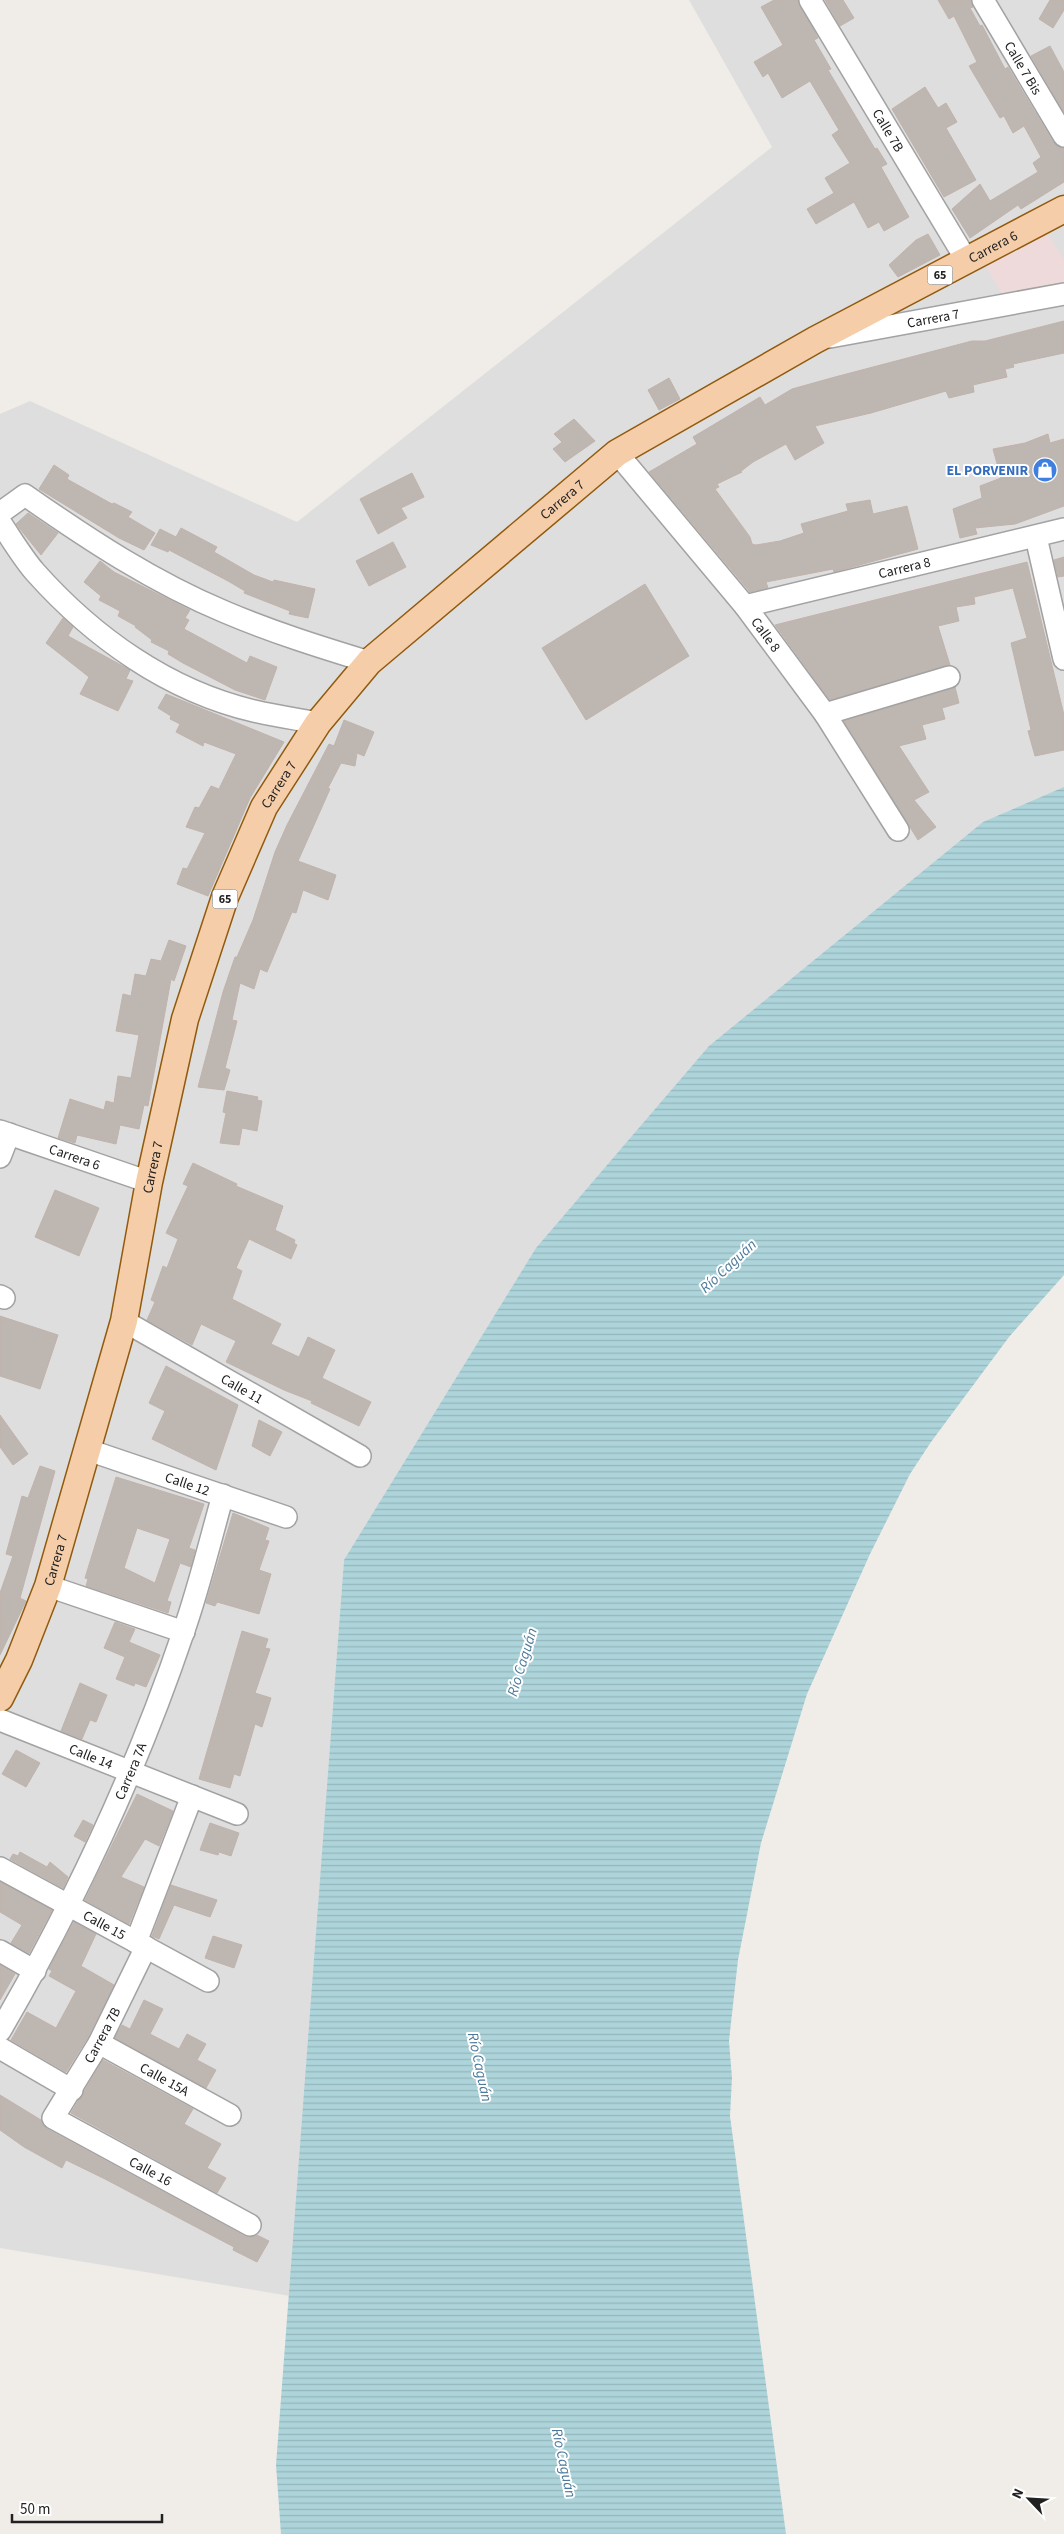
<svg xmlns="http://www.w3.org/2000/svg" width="1064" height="2534" viewBox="0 0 1064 2534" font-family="'Source Sans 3',sans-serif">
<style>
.residential{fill:#dfdede}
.commercial{fill:#efdadb}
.water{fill:url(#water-rules)}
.building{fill:#beb6b1;stroke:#c1b3ac;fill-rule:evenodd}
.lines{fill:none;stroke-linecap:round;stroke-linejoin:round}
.minor-casing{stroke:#a2a2a2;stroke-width:24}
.major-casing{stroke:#915a0d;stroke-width:29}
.minor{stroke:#fff;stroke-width:21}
.major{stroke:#f5cea9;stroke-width:26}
.labels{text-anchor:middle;stroke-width:4;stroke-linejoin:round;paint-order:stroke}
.shield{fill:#fff;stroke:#646464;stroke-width:1}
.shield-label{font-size:12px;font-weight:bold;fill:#212121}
.street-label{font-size:14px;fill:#212121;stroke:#fff}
.shop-label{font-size:14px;font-weight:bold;fill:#366cbe;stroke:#fff;text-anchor:end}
.water-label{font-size:15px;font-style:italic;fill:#4d7a9b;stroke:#fff}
</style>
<defs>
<pattern id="water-rules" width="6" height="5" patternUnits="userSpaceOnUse" patternTransform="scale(1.25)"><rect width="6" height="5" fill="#add4da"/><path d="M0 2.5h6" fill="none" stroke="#95b6bb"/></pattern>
</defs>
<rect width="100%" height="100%" fill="#f0ede8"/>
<path class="residential" d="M689,0H1064V792L344,1560L290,2296L0,2248V414L30,401L297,522L772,147Z"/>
<path class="commercial" d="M1047,233L1064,260V282L1002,294L986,266Z"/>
<path class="water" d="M1064,787V1275L1009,1337L931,1442L910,1474L870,1554L807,1694L761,1843L738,1960L729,2041L732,2078L730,2116L786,2534H281L276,2465L344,1560L536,1248L709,1046L983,822Z"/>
<path class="building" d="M774,0H798L818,38L814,40L831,69L828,70L875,149L877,148L887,164L881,167L909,217L884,231L879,222L868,228L854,202L816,224L807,209L834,193L825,178L850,163L832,135L839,130L810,81L782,98L768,73L763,77L754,62L783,45L761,7Z
M825,0H843L854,18L840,26Z
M938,0H971L973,7L970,8L980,26L982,25L1005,69L1008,67L1053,142L1064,148V182L1021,209L1018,205L970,238L952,209L980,184L990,201L1038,172L1033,163L1041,157L1024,126L1013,133L1004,116L1000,118L969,66L977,62L954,16L949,19Z
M1050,0H1064V10L1053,28L1039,19Z
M1050,46L1064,72V112L1031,56Z
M925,87L938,108L946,103L957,122L946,128L976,180L944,197L892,109Z
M928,234L940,255L898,277L889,265L916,240Z
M1064,321V353L1013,364L1014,367L1005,369L1007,377L973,385L974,392L949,398L946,391L871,413L815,426L824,443L795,460L786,444L753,462L740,472H742L717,484L719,487L715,489L750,537L752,544L756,545L780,541L804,533L801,524L848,511L846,504L870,500L873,514L907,506L918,549L834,572L833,569L766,582L768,588L750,592L649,472L697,444L693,437L760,397L765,405L792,389L835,377L972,341H985Z
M669,378L680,399L659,410L648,390Z
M574,419L595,441L565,462L553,449L562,442L554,434Z
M1048,434L1050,443L1064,439V506L1015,524L975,528L977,534L960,538L953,509L982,498L980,486L1001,478L993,449L1025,443Z
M54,465L69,475L67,479L112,504L114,503L132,512L128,517L155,533L144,550L119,538L39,489Z
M412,473L424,497L401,508L407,518L378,534L360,499Z
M28,513L58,533L41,555L16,524Z
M181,528L217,547L214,552L254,575L273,582L274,580L315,589L308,618L289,614L290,611L244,593L245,591L228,581L169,550L168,552L151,545L160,529L176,537Z
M393,542L406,567L369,586L356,561Z
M1064,557V576L1058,577L1054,560Z
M100,561L114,572L190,610L185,618L189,620L184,629L247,663L250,656L277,667L265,700L235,690L183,663L168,654L169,651L151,642L152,640L135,627L136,626L118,616L120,611L99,600L101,596L84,582Z
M1027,562L1064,715V750L1035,756L1028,731L1031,730L1011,643L1027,638L1013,588L974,597L975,604L956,607L959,621L938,626L950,665L830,700L775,625Z
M645,584L689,656L586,720L542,648Z
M63,618L73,627L68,636L130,670L126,679L133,681L118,711L80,694L89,677L46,643Z
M955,687L959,703L942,708L945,719L922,725L926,739L899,746L929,792L914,800L936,827L918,840L844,721Z
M166,694L284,742L250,798L208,896L177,884L183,868L187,869L205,833L186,827L195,807L199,808L211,786L219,789L236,754L204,742L203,746L176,732L180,724L170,719L171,716L158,708Z
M344,720L374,732L364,756L357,753L355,766L341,763L328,788L330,789L298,861L336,875L328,900L303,890L296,913L292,912L267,972L260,969L254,989L240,983L232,1020L237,1021L225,1068L230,1070L224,1090L198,1087L223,992L235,957H237L253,920L275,852L287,825L329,744L334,746Z
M169,940L186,946L174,981L171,979L148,1106L144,1105L139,1129L120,1125L116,1144L77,1135L75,1143L58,1138L70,1099L104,1110L106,1101L114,1103L118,1076L131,1078L139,1035L116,1031L123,994L131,996L135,974L146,976L151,959L161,961Z
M227,1091L258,1097L257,1100L262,1101L257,1131L242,1128L239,1145L220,1143L226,1113L223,1112Z
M193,1163L237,1184L236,1186L283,1206L275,1230L295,1240L294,1243L297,1245L291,1259L249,1239L236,1268L242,1271L232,1299L281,1324L271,1344L299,1357L308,1337L335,1350L322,1378L371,1402L359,1426L311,1403L312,1401L284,1390L226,1362L236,1341L201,1324L192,1345L147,1320L155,1302L151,1300L163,1266L167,1268L178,1239L166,1233L188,1186L183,1184Z
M55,1190L99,1208L79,1256L35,1237Z
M0,1316L58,1335L40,1389L0,1376Z
M166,1366L238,1405L216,1470L152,1439L165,1411L149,1403Z
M0,1415L28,1454L13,1465L0,1447Z
M259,1420L282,1432L270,1456L252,1446Z
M40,1466L55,1471L20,1598L26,1601L0,1655V1593L13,1556L6,1554L22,1496L28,1498Z
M116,1477L204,1504L189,1548L195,1550L191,1567L180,1563L167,1601L171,1602L168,1613L86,1586L88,1579L85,1578ZM137,1528L170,1539L155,1583L124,1568Z
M233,1513L269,1528L265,1540L269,1541L259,1570L271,1574L259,1614L217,1602L215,1606L206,1603Z
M115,1622L135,1629L129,1642L160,1655L146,1687L135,1683L134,1686L116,1679L125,1657L104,1648Z
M242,1631L268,1639L265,1648L270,1649L255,1693L271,1698L262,1727L255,1724L240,1776L234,1774L230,1788L199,1779Z
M80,1683L107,1695L96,1722L90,1720L82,1739L61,1731Z
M16,1750L40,1763L26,1787L2,1774Z
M137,1794L173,1811L159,1846L145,1839L121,1877L144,1887L129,1924L85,1900Z
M83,1820L93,1825L85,1842L74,1836Z
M210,1823L239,1833L231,1856L219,1852L218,1855L200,1850Z
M20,1852L47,1867L50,1862L68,1877L63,1888L10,1859L13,1854L18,1856Z
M0,1882L52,1910L29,1953L11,1943L22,1925L0,1912Z
M171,1885L217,1900L210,1917L174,1905L159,1939L152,1936Z
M74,1922L96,1934L81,1966L114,1985L88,2037L66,2072L11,2040L27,2012L56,2028L76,1991L49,1976L52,1971L49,1969Z
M213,1936L242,1945L234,1968L205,1958Z
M0,1965L15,1974L0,2000Z
M144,2000L163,2009L150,2034L179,2049L187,2034L206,2044L197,2060L216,2070L206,2088L115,2038L122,2025L130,2029Z
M103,2060L193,2109L184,2124L221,2144L207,2168L226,2178L217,2193L71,2113Z
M0,2095L41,2120L47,2129L244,2236L251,2237L257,2235L269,2241L257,2262L233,2250L234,2247L105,2179L66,2160L62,2168L24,2147L0,2130Z"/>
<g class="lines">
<defs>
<g id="minor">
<path id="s1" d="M810,0L967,261"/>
<path id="s2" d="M983,0L1064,136"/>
<path id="s3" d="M830,337L1064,294"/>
<path id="s4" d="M617,453L745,606L825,714L898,830"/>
<path d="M0,513L25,495C88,539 153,582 225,612C272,632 320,647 369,662"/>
<path d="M0,522C11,538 22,557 35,572C93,637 168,691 254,711C275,716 297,719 318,723"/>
<path d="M1036,537L1064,659"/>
<path id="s5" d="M745,606L1064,529"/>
<path d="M825,714L949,677"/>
<path id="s6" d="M0,1131L149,1182"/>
<path d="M0,1157L9,1134"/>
<path d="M0,1296L4,1298"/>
<path id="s7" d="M124,1321L360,1456"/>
<path id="s8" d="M88,1450L286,1517"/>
<path d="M48,1586L184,1632"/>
<path id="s9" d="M0,1720L237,1814"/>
<path id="s10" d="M0,1868L208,1981"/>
<path d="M136,1942L192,1796"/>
<path id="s11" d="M146,1947L99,2043L53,2118L250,2225"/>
<path d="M0,1951L35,1971"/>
<path id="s12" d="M0,2031C74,1904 136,1772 183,1633C199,1588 210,1541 223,1495"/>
<path id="s13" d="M99,2043L230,2115"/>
<path d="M0,2048L72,2090"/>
</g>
<g id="major">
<path id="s14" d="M0,1698L19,1660L48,1586L124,1321L149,1182L185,1019L225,897L264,807L318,723L369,662L617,453L815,340L1064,209"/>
</g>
</defs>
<use href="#minor" class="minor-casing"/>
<use href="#major" class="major-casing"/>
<use href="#minor" class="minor"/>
<use href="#major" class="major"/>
</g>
<defs>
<symbol id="shop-disc" viewBox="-11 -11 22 22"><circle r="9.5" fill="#3f7fe0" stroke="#fff"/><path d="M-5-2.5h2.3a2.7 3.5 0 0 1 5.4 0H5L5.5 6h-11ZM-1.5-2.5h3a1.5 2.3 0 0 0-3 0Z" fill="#fff"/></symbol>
</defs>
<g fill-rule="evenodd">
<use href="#shop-disc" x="1031" y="456" width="28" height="28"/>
</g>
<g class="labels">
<g class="shield">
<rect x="927.5" y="265.5" width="25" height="19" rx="4"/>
<rect x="212.5" y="889.5" width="25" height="19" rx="4"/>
</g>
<g class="shield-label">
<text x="940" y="279">65</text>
<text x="225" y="903">65</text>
</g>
<g class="street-label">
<text dy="5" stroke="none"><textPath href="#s2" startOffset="79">Calle 7 Bis</textPath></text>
<text dy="5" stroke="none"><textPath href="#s1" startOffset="152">Calle 7B</textPath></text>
<text dy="5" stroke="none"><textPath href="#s14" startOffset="1865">Carrera 6</textPath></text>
<text dy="5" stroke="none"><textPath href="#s3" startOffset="105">Carrera 7</textPath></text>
<text dy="5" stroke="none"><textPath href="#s14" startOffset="1364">Carrera 7</textPath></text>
<text dy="5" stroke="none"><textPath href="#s5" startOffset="164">Carrera 8</textPath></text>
<text dy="5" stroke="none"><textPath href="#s4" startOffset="235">Calle 8</textPath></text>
<text dy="5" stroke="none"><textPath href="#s14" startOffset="959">Carrera 7</textPath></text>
<text dy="5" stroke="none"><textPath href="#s6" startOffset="79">Carrera 6</textPath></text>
<text dy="5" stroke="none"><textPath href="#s14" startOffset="554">Carrera 7</textPath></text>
<text dy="5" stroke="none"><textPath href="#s7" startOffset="136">Calle 11</textPath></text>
<text dy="5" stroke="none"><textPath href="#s8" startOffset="105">Calle 12</textPath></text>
<text dy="5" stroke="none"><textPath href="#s14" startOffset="149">Carrera 7</textPath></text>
<text dy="5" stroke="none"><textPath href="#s9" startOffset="98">Calle 14</textPath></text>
<text dy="5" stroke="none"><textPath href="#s12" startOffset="291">Carrera 7A</textPath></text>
<text dy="5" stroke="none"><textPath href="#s10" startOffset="119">Calle 15</textPath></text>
<text transform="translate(102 2035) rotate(-62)" y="5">Carrera 7B</text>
<text dy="5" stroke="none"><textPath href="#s13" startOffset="75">Calle 15A</textPath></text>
<text dy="5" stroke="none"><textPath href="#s11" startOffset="306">Calle 16</textPath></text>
</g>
<g class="shop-label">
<text x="1028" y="475">EL PORVENIR</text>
</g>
<g class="water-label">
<text transform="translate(728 1266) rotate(-43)" y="5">Río Caguán</text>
<text transform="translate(522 1662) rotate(-73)" y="5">Río Caguán</text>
<text transform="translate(480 2067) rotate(78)" y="5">Río Caguán</text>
<text transform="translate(564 2463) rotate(78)" y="5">Río Caguán</text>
</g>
</g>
<g transform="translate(1029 2499) rotate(295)" stroke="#ffffff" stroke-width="4" paint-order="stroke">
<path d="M0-4L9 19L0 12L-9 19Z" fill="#212121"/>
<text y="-8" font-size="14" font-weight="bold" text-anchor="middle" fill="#212121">N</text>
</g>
<path d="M12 2514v8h150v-8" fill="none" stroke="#212121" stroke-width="2.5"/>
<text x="20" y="2514" font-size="15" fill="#212121" stroke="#ffffff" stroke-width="4" paint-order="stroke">50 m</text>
</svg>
